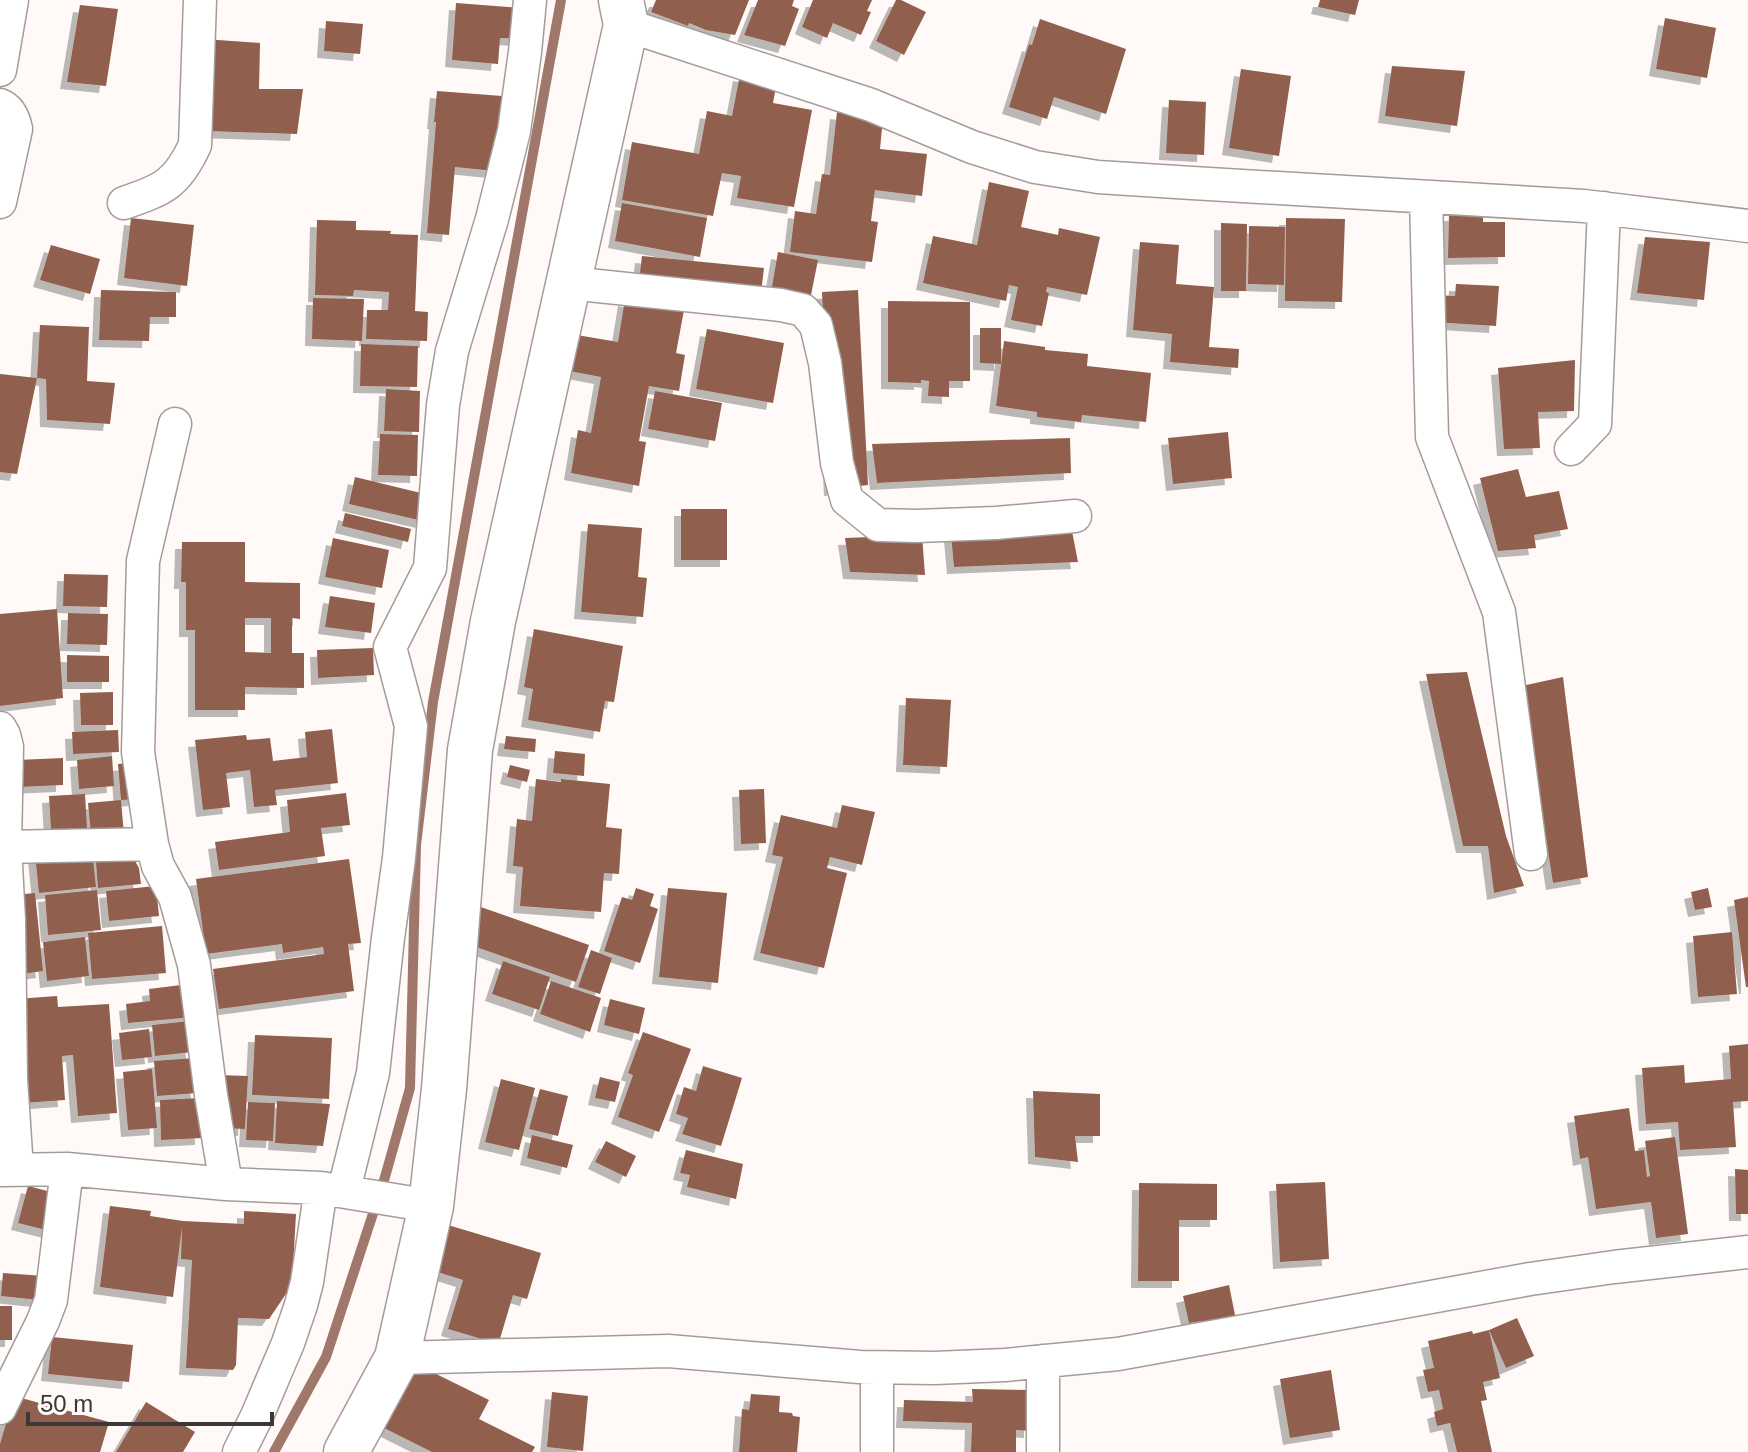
<svg xmlns="http://www.w3.org/2000/svg" width="1748" height="1452" viewBox="0 0 1748 1452" font-family="Arial,sans-serif">
<style>
.lines{fill:none;stroke-linecap:round;stroke-linejoin:round}
.stream{stroke:#a0786b;stroke-width:10}
.building{fill:#915f4d;fill-rule:evenodd;filter:url(#shadow)}
.minor-casing{stroke:#a49c99;stroke-width:35}
.secondary-casing{stroke:#a49c99;stroke-width:47}
.minor{stroke:#fff;stroke-width:32}
.secondary{stroke:#fff;stroke-width:44}
</style>
<defs>
<filter id="shadow"><feDropShadow dx="-7" dy="7" stdDeviation="0" flood-color="#0004"/></filter>
</defs>
<rect width="100%" height="100%" fill="#fff9f7"/>
<g class="lines">
<path class="stream" d="M274,1452L326,1357L385,1177L410,1088L416,845L433,702L561,0"/>
</g>
<path class="building" d="M656,0H749L735,35L706,30L689,23L688,26L651,12Z
M758,0H794L792,6L799,9L785,46L744,35Z
M813,0H872L867,11L871,12L861,35L833,23L827,38L802,27Z
M896,0H901L926,12L904,55L876,41Z
M1320,0H1359L1355,15L1318,7Z
M456,3L523,8L521,39L500,38L498,64L452,60Z
M80,5L118,9L106,86L67,82Z
M1665,18L1716,28L1707,78L1656,69Z
M1040,19L1126,49L1106,114L1054,97L1047,119L1009,107L1029,44L1032,45Z
M326,21L363,24L360,54L324,51Z
M204,39L260,43L259,89H303L297,134L208,131Z
M1392,66L1465,71L1457,126L1385,116Z
M1241,69L1291,76L1279,156L1229,148Z
M740,74L777,81L773,103L812,110L794,207L737,198L741,176L722,173L713,216L622,200L632,142L699,154L707,111L732,116Z
M437,91L502,96L497,159L494,171L455,167L449,235L427,233L436,122H434Z
M1169,100L1206,102L1204,155L1166,153Z
M837,112L883,118L880,149L927,154L922,196L875,190L871,221L878,222L872,262L790,252L795,211L816,214L822,174L830,175Z
M989,182L1029,191L1021,227L1058,235L1059,228L1100,237L1087,295L1047,287L1046,292L1049,293L1042,326L1011,320L1018,287L1009,285L1006,301L923,283L933,236L977,245Z
M622,203L707,218L700,257L615,241Z
M1449,214H1483V222H1505V257L1448,258Z
M131,218L194,225L187,286L124,278Z
M1286,218L1345,219L1342,302L1285,301Z
M317,220L356,221V230L391,231L390,234L418,235L415,311L428,312L427,341L366,339L367,310H388L389,292L354,290L353,296L315,295Z
M1221,223L1247,224L1246,291H1221Z
M1249,226L1285,227L1284,285L1248,284Z
M1645,237L1710,242L1704,300L1637,293Z
M1140,242L1179,245L1176,284L1214,287L1209,347L1239,349L1238,368L1170,362L1172,334L1133,330Z
M51,245L100,259L90,294L40,280Z
M778,252L818,260L809,305L770,298Z
M642,256L764,268L761,293L639,281Z
M1456,284L1499,286L1496,326L1433,322L1434,295L1455,296Z
M101,290L176,292V317H150L149,341L99,340Z
M858,290L868,485L831,489L822,292Z
M313,298L364,299L362,341L312,339Z
M625,299L684,310L676,353L685,355L679,391L649,386L639,441L646,442L639,486L571,473L578,430L591,433L601,377L564,370L571,334L618,342Z
M888,301L970,302V381H949V397L928,396L929,381L921,380V383L888,382Z
M40,325L89,327L87,381L115,383L110,424L47,420L46,379L37,378L17,474L0,472V374L37,378Z
M980,328H1001V364L980,363Z
M707,329L784,343L773,403L696,389Z
M1004,341L1045,347V350L1088,354L1087,366L1151,373L1146,422L1082,415L1081,422L1037,417V412L996,406Z
M361,344L418,346L417,387L360,386Z
M1575,360L1574,411L1538,412L1540,448L1504,449L1498,368Z
M386,389L420,391L419,432L384,431Z
M655,391L722,403L715,441L648,429Z
M1228,432L1232,478L1173,484L1168,438Z
M380,434L418,435L417,476L378,475Z
M1070,438L1071,473L877,483L872,444Z
M1518,469L1526,497L1559,491L1568,529L1534,535L1536,548L1498,551L1480,478Z
M355,477L429,495L423,521L349,504Z
M681,509H727V560H681Z
M345,513L411,529L408,542L342,526Z
M588,524L642,528L638,577L647,578L643,617L581,612Z
M1072,531L1078,562L954,567L951,534Z
M922,535L925,575L850,572L845,538Z
M333,538L389,550L382,588L325,577Z
M182,542H245V582L300,583V619L292,618V653H304V688L245,687V710H195V630H186V582H181ZM245,618H271V653L245,652Z
M64,574L108,575L107,607L63,606Z
M330,596L375,603L371,633L325,627Z
M57,609L63,698L0,706V614Z
M68,613L108,614L107,645L67,644Z
M534,629L623,646L614,702L605,701L600,732L528,720L533,689L524,687Z
M373,648L374,675L318,678L317,650Z
M67,655L109,656V682H67Z
M1467,672L1506,836L1524,886L1494,893L1488,846H1463L1426,674Z
M1563,677L1588,877L1553,883L1522,686Z
M113,692V725H81L80,693Z
M906,698L951,700L947,767L903,765Z
M332,729L338,783L275,790L277,805L254,807L250,770L226,773L230,807L203,810L195,740L246,735L247,740L270,738L273,761L307,757L305,732Z
M118,730L119,752L73,754L72,732Z
M506,736L536,739L535,752L504,749Z
M555,751L585,754L584,776L553,773Z
M112,756L114,786L79,789L77,760Z
M63,758V785L18,787L17,760Z
M130,763L136,799L121,800L118,764Z
M510,765L530,770L527,782L507,777Z
M536,779L561,782V779L610,784L606,827L622,829L619,874L604,873L601,912L520,906L523,867L513,866L517,819L532,821Z
M764,789L766,843L741,844L739,790Z
M346,793L350,825L321,828L325,856L219,870L215,842L290,832L287,800Z
M85,794L87,828L51,830L49,796Z
M121,800L124,835H91L88,803Z
M842,805L875,812L862,865L830,857L827,868L847,873L824,968L760,953L783,857L772,855L781,815L837,828Z
M92,849L96,887L39,893L35,854Z
M95,850L130,852L139,868L141,884L98,888Z
M349,859L361,943L348,944L354,991L219,1009L213,969L324,954L323,947L283,953L282,944L206,954L196,879Z
M156,886L159,916L109,921L106,891Z
M636,888L654,894L650,906L658,909L640,963L604,951L622,897L632,900Z
M668,888L727,893L718,983L659,977Z
M1708,888L1712,907L1695,910L1691,892Z
M97,890L101,930L48,935L45,895Z
M35,893L43,971L22,974L14,895Z
M1748,897V987H1746L1734,900Z
M475,905L589,945L576,982L462,942Z
M162,926L166,973L92,979L88,933Z
M1732,932L1737,994L1698,997L1693,936Z
M85,937L89,976L47,981L43,942Z
M591,950L612,958L600,994L578,987Z
M503,961L550,977L539,1010L492,994Z
M551,981L601,998L590,1032L540,1014Z
M189,984L193,1017L128,1023L126,1004L150,1001L149,989Z
M57,996L58,1007L109,1004L117,1113L78,1116L73,1055L62,1056L65,1100L23,1103L16,999Z
M610,999L645,1008L639,1034L604,1025Z
M190,1021L193,1052L155,1056L152,1025Z
M149,1029L152,1057L122,1060L119,1033Z
M643,1032L691,1049L659,1132L618,1117L633,1075L628,1073Z
M255,1035L332,1038L329,1099L252,1095Z
M1748,1044V1101L1733,1102L1736,1147L1680,1150L1678,1122L1646,1124L1642,1068L1684,1065L1685,1083L1731,1079L1729,1046Z
M195,1058L198,1093L157,1096L154,1061Z
M703,1066L742,1078L721,1146L682,1134L688,1118L676,1114L684,1087L696,1091Z
M152,1069L157,1128L128,1130L123,1072Z
M216,1075L248,1076L245,1129L222,1128Z
M600,1077L620,1082L615,1102L595,1098Z
M501,1079L535,1088L519,1150L485,1142Z
M540,1089L568,1096L558,1136L529,1129Z
M1033,1091L1100,1094V1136H1075L1078,1162L1035,1157Z
M200,1098L202,1138L161,1140L160,1100Z
M277,1101L330,1104L323,1146L275,1143Z
M248,1102L275,1103L273,1141L246,1140Z
M1629,1108L1635,1151L1644,1150L1647,1177L1650,1176L1645,1141L1675,1137L1688,1234L1656,1238L1651,1202L1596,1209L1588,1157L1580,1159L1574,1116Z
M532,1135L573,1145L567,1168L527,1158Z
M606,1141L636,1156L626,1177L595,1162Z
M686,1150L743,1164L736,1199L687,1187L690,1175L680,1173Z
M1735,1169L1748,1170V1214H1736Z
M1325,1182L1329,1259L1280,1262L1276,1184Z
M1139,1183L1217,1184V1220H1179V1281H1138Z
M28,1186L55,1193L50,1231L18,1223Z
M110,1206L151,1211L150,1216L183,1221L244,1224V1211L296,1214L292,1285L269,1319L238,1318L236,1365L233,1370L186,1368L192,1260L181,1259L182,1227L173,1297L100,1287Z
M448,1225L541,1253L527,1299L513,1295L499,1342H492L448,1329L463,1280L434,1271Z
M3,1273L44,1276L39,1300L1,1296Z
M1229,1285L1236,1320L1204,1325L1203,1321L1189,1323L1183,1296Z
M0,1306H12V1340H0Z
M1517,1318L1534,1356L1506,1368L1489,1330L1500,1378L1483,1382L1487,1400L1481,1401L1492,1452H1457L1450,1423L1437,1426L1434,1412L1443,1409L1439,1390L1428,1392L1423,1370L1434,1368L1428,1341L1472,1331L1473,1334L1489,1330Z
M52,1337L133,1345L129,1382L48,1374Z
M410,1365L426,1369L489,1400L479,1419L535,1447L532,1452H432L374,1423Z
M1331,1370L1340,1430L1290,1438L1280,1379Z
M972,1389L1032,1390L1031,1431L1016,1430V1452H971L972,1423L903,1421L904,1400L973,1402Z
M552,1392L588,1396L583,1451L547,1447Z
M751,1394L780,1396L779,1412L792,1413L793,1416L800,1417L797,1452H739L742,1409L749,1410Z
M14,1396L109,1422L100,1452H0V1444Z
M146,1402L195,1432L183,1452H116Z"/>
<g class="lines">
<defs>
<path id="minor" d="M626,25L871,105L972,147L1035,167L1098,177L1192,183L1584,206L1748,226
M0,70L12,0
M0,105C10,109 14,119 16,129L0,202
M1426,197L1432,437L1499,612L1531,854
M124,203C164,189 177,184 195,145L200,0
M569,283L781,305L803,310L816,325L825,363L837,463L847,500L878,525L917,526L996,523L1075,516
M175,424L143,561L138,752L152,844L158,866L175,897L194,965L211,1095L226,1184
M1571,449L1595,424L1604,208
M0,728L4,735L7,747L5,847L9,920L11,1079L17,1169
M5,847L152,844
M0,1170L67,1169L226,1184L321,1188L431,1206
M344,1190L373,1073L388,938L399,858L411,726L390,647L430,568L443,405L452,351L492,219L514,131L525,52L530,0
M397,1358L668,1351L860,1367L935,1368L1005,1365L1118,1354L1530,1279L1614,1267L1748,1252
M1043,1361V1452
M877,1368V1452
M0,1408L43,1321L51,1300L67,1169
M239,1452L257,1416L288,1343L301,1305L307,1282L321,1188"/>
<path id="secondary" d="M346,1452L397,1358L431,1206L444,1089L470,750L493,621L626,25L621,0"/>
</defs>
<use href="#minor" class="minor-casing"/>
<use href="#secondary" class="secondary-casing"/>
<use href="#minor" class="minor"/>
<use href="#secondary" class="secondary"/>
</g>
<path d="M28 1412v12h244v-12" fill="none" stroke="#3b3837" stroke-width="4"/>
<text x="40" y="1412" font-size="24" fill="#3b3837" stroke="#fff9f7" stroke-width="6" paint-order="stroke">50 m</text>
</svg>
